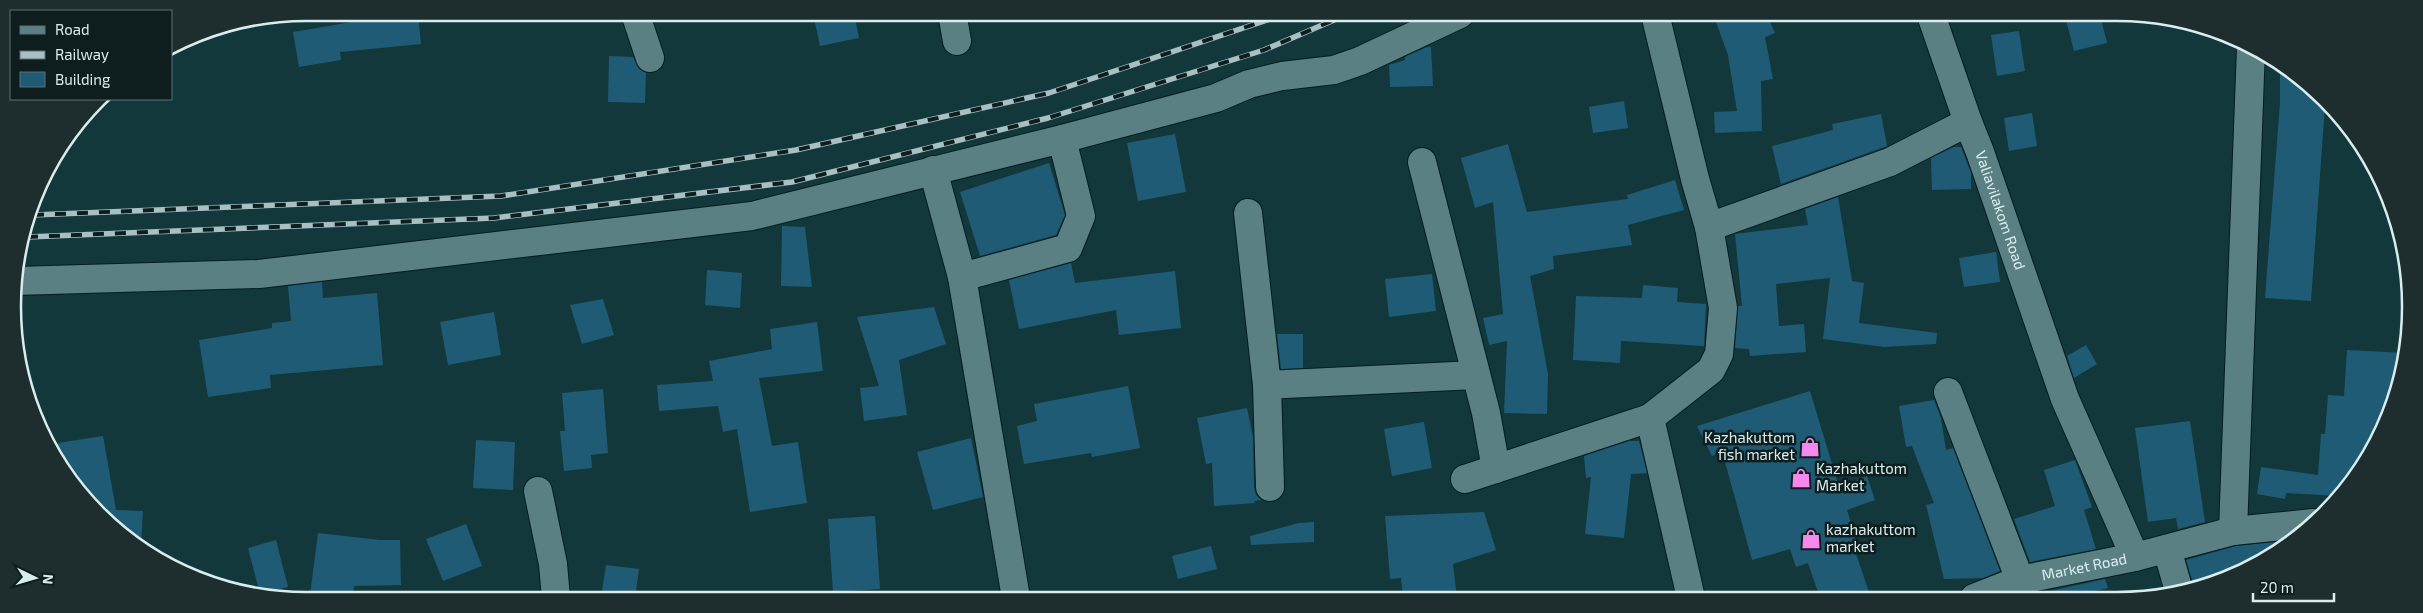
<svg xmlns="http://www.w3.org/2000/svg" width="2423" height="613" viewBox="0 0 2423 613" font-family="'Exo 2',sans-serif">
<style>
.building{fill:#1f5b74}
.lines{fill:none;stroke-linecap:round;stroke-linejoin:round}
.minor-casing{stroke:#031e21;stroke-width:30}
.minor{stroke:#5b8084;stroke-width:28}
.rail-casing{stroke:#a8c0c3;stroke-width:5.5}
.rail{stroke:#0e1d1e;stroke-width:4;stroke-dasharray:11;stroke-linecap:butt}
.labels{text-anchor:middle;stroke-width:5;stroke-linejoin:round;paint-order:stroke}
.street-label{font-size:15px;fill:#d9edef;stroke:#0e1d1e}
.poi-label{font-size:15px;fill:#d9edef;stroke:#0e1d1e;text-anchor:start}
.rim{fill:none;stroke:#d9edef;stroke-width:2.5}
</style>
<rect width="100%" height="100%" fill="#13383c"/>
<path class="building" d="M363,13H418L421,44L340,52L341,60L299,67L293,32L364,20Z
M813,13H854L859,38L820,46Z
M1713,14L1767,15L1775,33L1765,37L1773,79L1761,81L1762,131L1715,133L1714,112L1737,111L1728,55Z
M2091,15H2100L2107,43L2074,51L2066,20Z
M2019,31L2025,71L1997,76L1991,35Z
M1427,47H1431L1433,86L1390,87L1389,65L1405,60V57Z
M609,56L633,57L639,69L646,73L645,103L608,102Z
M2280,66L2325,106L2311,301L2265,298L2280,103Z
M1624,101L1628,128L1593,133L1589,107Z
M2032,113L2037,146L2009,151L2004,118Z
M1881,114L1887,146L1781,184L1772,146L1833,130L1832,124Z
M1175,134L1186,192L1138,201L1127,143Z
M1508,144L1527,212L1628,199L1627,195L1675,180L1684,210L1628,225L1632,245L1553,256L1554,269L1530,276L1548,374L1547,414L1504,413L1507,341L1489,345L1483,318L1503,314L1493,202L1475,208L1461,158Z
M1954,147H1961L1971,173V189L1932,190L1931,158Z
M1049,163L1065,215L1056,235L980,256L960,192Z
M1838,197L1852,281L1864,283L1859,323L1937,333L1936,344L1884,347L1823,339L1830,278L1776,284L1779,326L1804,324L1806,352L1750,356L1749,349L1735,348L1738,306H1742L1735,234L1808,225L1805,209Z
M782,226L805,227L812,287L781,286Z
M1996,252L2000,282L1964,287L1959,258Z
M1071,263L1075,283L1175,271L1181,328L1119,335L1116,310L1019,329L1009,280Z
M707,270L742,273L740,308L705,305Z
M1432,274L1436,311L1389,317L1385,279Z
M322,282L323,298L377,293L383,365L270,375L271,388L208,397L199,340L272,328V323L291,321L288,286Z
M1643,285L1678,288L1677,302L1706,304L1704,346L1621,341L1620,363L1573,360L1576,296L1642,298Z
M603,299L614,335L582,344L570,305Z
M934,307L946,344L899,360L907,415L864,421L860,388L879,386L857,317Z
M494,312L501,355L448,365L440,322Z
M817,322L823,371L759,378L772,446L798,442L807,503L750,512L737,429L723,432L718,406L659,411L657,385L713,381L709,361L772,349L770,329Z
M1277,334H1303V368L1281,369Z
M2086,345L2097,364L2074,378L2067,356Z
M2347,350L2406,353L2380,437L2338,496L2286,493L2285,499L2257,494L2261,467L2318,475L2321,434H2325L2328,395L2344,396Z
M1128,386L1140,448L1092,457L1091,453L1024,464L1017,426L1037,421L1034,404Z
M603,389L608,453L591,455L592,468L564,471L560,431H565L562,393Z
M1810,391L1839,487L1867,476L1875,500L1847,510L1858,547L1854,548L1871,598H1820L1808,563L1796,567L1790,549L1752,560L1722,451L1712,456L1697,426Z
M1934,400L1941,418L1946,450L1953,448L2000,571L1983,578L1944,579L1926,505L1934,503L1912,446L1906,447L1899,406Z
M1247,408L1253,437L1254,487L1256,495L1261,500L1254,501L1255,503L1214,506L1212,463L1206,464L1197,418Z
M2190,421L2205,522L2178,529L2176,518L2148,522L2135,428Z
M1424,422L1432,468L1392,476L1384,429Z
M103,436L116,510L143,511L141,545L73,486L61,461L58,443Z
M971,438L983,497L933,510L917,452Z
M476,440L515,442L513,490L473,488Z
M1629,441H1639L1647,473L1631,474L1624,538L1585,534L1591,477L1586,478L1584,456Z
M2075,460L2092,507L2084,510L2096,549L2030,562L2014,519L2055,506L2044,470Z
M1484,512L1496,550L1453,564L1457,598H1403L1401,578L1390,579L1385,516Z
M875,516L880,589L833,592L828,519Z
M1314,522V542L1251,545L1250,536L1299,523Z
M466,524L482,566L443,581L426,539Z
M318,533L380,540H400L401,585L354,586L353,598L310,595Z
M276,540L288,587L260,594L248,548Z
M2287,541L2246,570L2194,586L2186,560L2236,546Z
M1211,546L1217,569L1178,579L1172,556Z
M606,565L639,569L635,598H601Z
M2105,579L2108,588L2065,598H2017Z"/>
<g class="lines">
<defs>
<g id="minor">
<path d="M635,13L650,58"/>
<path d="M952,13L957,41"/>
<path d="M1931,15L1968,122"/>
<path d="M1422,162L1486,413L1496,469"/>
<path d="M933,170L962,277L1016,598"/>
<path d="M1248,213L1267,385L1270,487"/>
<path id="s1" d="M1709,227L1890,162L1968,122L1980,152L2065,399L2135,557"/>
<path d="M962,277L1068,248L1081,216L1062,139"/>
<path d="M15,281L259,274L752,216L1062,139L1216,98L1249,84L1282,76L1334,70L1360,61L1460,14"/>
<path d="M1267,385L1476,375"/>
<path d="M1948,392L2020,580"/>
<path d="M1650,418L1691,598"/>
<path d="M1465,479L1650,418L1711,370L1719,354L1723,308L1709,227L1695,179L1655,14"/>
<path d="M538,491L553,564L556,598"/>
<path d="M2233,531L2251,48"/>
<path d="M2167,549L2179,591"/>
<path id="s2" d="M1974,598L2020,580L2135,557L2233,531L2313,523"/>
</g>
</defs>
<use href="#minor" class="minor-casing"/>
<use href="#minor" class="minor"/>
<defs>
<path id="rail" d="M33,215L501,196L796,150L1049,93L1285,14
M27,237L494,218L792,182L1048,118L1264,50L1348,14"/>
</defs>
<use href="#rail" class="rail-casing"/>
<use href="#rail" class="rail"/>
</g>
<defs>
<symbol id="shop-bare" viewBox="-9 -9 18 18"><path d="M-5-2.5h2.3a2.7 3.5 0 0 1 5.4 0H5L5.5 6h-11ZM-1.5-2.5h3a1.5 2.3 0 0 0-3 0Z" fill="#f688ed" stroke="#0e1d1e" stroke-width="2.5" paint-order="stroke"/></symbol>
</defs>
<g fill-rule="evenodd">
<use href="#shop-bare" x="1796" y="433" width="28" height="28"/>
<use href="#shop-bare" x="1787" y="464" width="28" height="28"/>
<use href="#shop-bare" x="1797" y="525" width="28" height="28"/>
</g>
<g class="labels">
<g class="street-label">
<text dy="5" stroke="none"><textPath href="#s1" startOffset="374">Valiavilakom Road</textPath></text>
<text dy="5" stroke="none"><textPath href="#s2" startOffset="115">Market Road</textPath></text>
</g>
<g class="poi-label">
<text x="1795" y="443" text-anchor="end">Kazhakuttom<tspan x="1795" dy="17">fish market</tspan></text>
<text x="1816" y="474">Kazhakuttom<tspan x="1816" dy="17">Market</tspan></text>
<text x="1826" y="535">kazhakuttom<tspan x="1826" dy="17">market</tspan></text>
</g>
</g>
<path d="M0 0H2423V613H0ZM306 21H2117A285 285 0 0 1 2402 306V307A285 285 0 0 1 2117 592H306A285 285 0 0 1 21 307V306A285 285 0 0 1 306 21Z" fill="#1e2e2f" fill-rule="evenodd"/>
<path class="rim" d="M306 21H2117A285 285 0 0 1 2402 306V307A285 285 0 0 1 2117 592H306A285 285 0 0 1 21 307V306A285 285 0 0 1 306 21Z"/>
<rect x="10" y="10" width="162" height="90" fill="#0e1d1e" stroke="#5f7072"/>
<rect x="20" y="26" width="25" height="8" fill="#5b8084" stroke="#5f7072"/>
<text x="55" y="35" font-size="15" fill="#d9edef">Road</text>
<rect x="20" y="51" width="25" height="8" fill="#a8c0c3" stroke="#5f7072"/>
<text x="55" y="60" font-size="15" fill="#d9edef">Railway</text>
<rect x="20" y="72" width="25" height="15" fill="#1f5b74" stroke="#5f7072"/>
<text x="55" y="85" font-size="15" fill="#d9edef">Building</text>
<g transform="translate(35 578) rotate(95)" stroke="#0e1d1e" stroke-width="4" paint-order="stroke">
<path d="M0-4L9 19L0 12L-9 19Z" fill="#d9edef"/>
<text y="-8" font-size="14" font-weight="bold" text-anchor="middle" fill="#d9edef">N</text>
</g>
<path d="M2253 593v8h81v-8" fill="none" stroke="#d9edef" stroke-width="2.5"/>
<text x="2260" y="593" font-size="15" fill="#d9edef" stroke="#0e1d1e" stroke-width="4" paint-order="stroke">20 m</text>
</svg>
